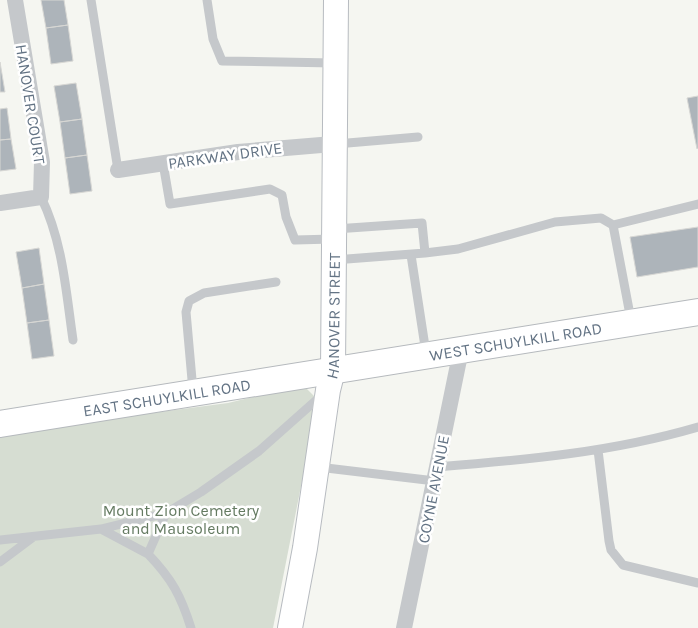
<svg xmlns="http://www.w3.org/2000/svg" width="698" height="628" viewBox="0 0 698 628" font-family="Karla,sans-serif">
<style>
.green{fill:#d6ddd2}
.building{fill:#adb4ba;stroke:#d7d7d4}
.lines{fill:none;stroke-linecap:round;stroke-linejoin:round}
.secondary-casing{stroke:#b7bbc0;stroke-width:26}
.primary-casing{stroke:#b5b9bd;stroke-width:28}
.lane{stroke:#c5c8cb;stroke-width:9}
.street{stroke:#c5c8cb;stroke-width:16}
.secondary{stroke:#fff;stroke-width:24}
.primary{stroke:#fff;stroke-width:26}
.labels{text-anchor:middle;stroke-width:5;stroke-linejoin:round;paint-order:stroke}
.street-label{font-size:16px;fill:#637384;stroke:#fff}
.park-label{font-size:16px;fill:#657b62;stroke:#fff}
</style>
<rect width="100%" height="100%" fill="#f5f6f1"/>
<path class="green" d="M303,385L318,400L273,628H0V433L228,403Z"/>
<path class="building" d="M41,0H64L68,25L46,28Z
M68,25L73,61L51,64L46,28Z
M0,62L5,92H0Z
M76,83L82,119L60,122L54,86Z
M698,96V148L697,149L687,98Z
M7,108L11,139L0,140V109Z
M82,119L87,155L65,158L60,122Z
M11,139L16,169L0,171V140Z
M87,155L92,191L70,194L65,158Z
M698,227V267L637,277L630,237Z
M39,248L44,284L22,288L16,252Z
M44,284L49,320L27,323L22,288Z
M49,320L54,356L32,359L27,323Z"/>
<g class="lines">
<defs>
<g id="secondary">
<path id="s1" d="M290,628L305,548L328,390L333,370L336,0"/>
</g>
<g id="primary">
<path id="s2" d="M0,424L698,312"/>
</g>
</defs>
<use href="#secondary" class="secondary-casing"/>
<use href="#primary" class="primary-casing"/>
<path class="lane" d="M91,0L118,170
M207,0L213,39L222,61L334,63
M336,144L418,137
M163,163L170,204L270,189L282,195L286,217L295,240L333,239
M41,197C63,242 66,292 73,340
M425,253L458,249L555,222L601,218L613,225
M411,255L426,353
M334,260L425,253L422,223L335,229
M631,320L613,225L698,204
M193,391L186,312L189,301L204,293L276,282
M598,450L609,541L611,550L623,565L698,583
M318,467L435,481
M437,467C525,460 613,452 698,427
M166,513L148,554C172,579 181,596 191,628
M101,529L148,554
M0,540L101,529L166,513L201,492L259,451L322,395
M0,562L32,538"/>
<path class="street" d="M118,170L238,152L333,144
M0,203L41,197L42,162L15,0
M404,628L461,350"/>
<use href="#secondary" class="secondary"/>
<use href="#primary" class="primary"/>
</g>
<g class="labels">
<g class="street-label">
<text transform="translate(31 104) rotate(81)" y="6">HANOVER COURT</text>
<text transform="translate(225 155) rotate(-8)" y="6">PARKWAY DRIVE</text>
<text dy="6" stroke="none"><textPath href="#s1" startOffset="316">HANOVER STREET</textPath></text>
<text dy="6" stroke="none"><textPath href="#s2" startOffset="522">WEST SCHUYLKILL ROAD</textPath></text>
<text dy="6" stroke="none"><textPath href="#s2" startOffset="169">EAST SCHUYLKILL ROAD</textPath></text>
<text transform="translate(433 489) rotate(-79)" y="6">COYNE AVENUE</text>
</g>
<g class="park-label">
<text x="181" y="516">Mount Zion Cemetery<tspan x="181" dy="18">and Mausoleum</tspan></text>
</g>
</g>
</svg>
